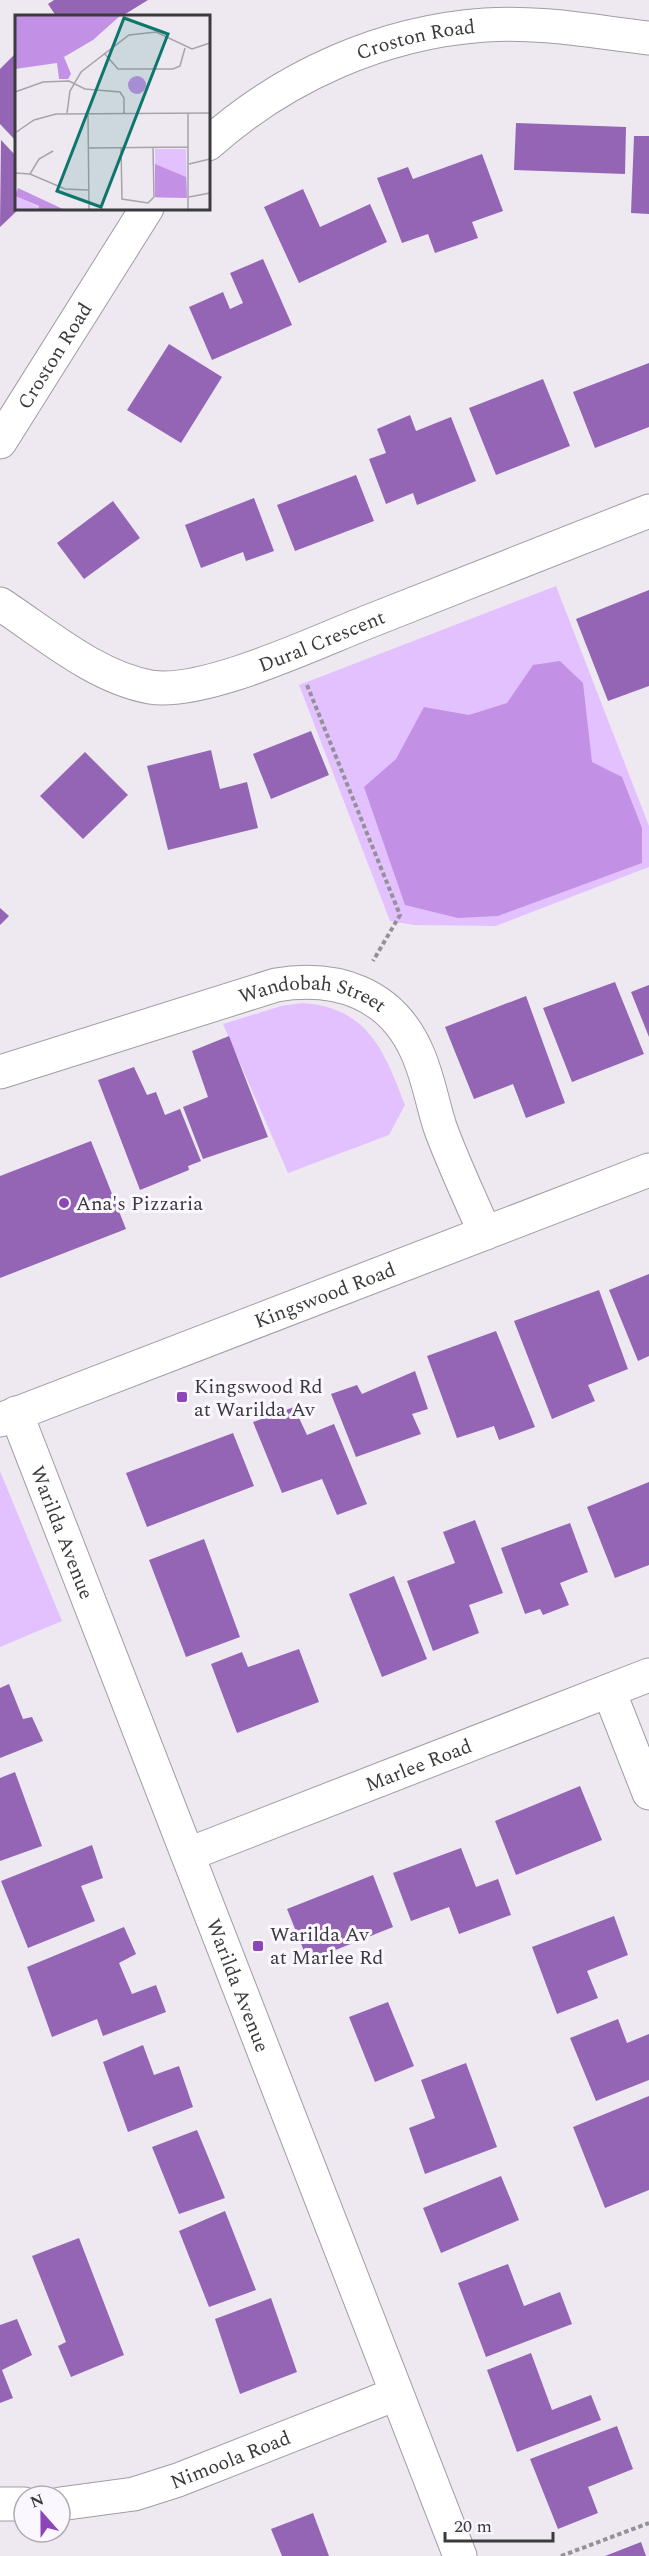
<svg xmlns="http://www.w3.org/2000/svg" width="649" height="2556" viewBox="0 0 649 2556" font-family="Spectral,serif">
<style>
.green{fill:#e3c1fe}
.forest{fill:#c291e5}
.building{fill:#9465b5}
.lines{fill:none;stroke-linecap:round;stroke-linejoin:round}
.minor-casing{stroke:#a09ca4;stroke-width:35}
.path{stroke:#949197;stroke-width:4;stroke-dasharray:4.5 3;stroke-linecap:butt}
.minor{stroke:#fff;stroke-width:33}
.poi-dot{fill:#8d46b9;stroke:#fbf7ff;stroke-width:2}
.labels{text-anchor:middle;stroke-width:6;stroke-linejoin:round;paint-order:stroke}
.street-label{font-size:20px;fill:#3b3a3d;stroke:#fbf7ff}
.poi-label{font-size:20px;fill:#3b3a3d;stroke:#fbf7ff;text-anchor:start}
.inset-road{fill:none;stroke:#a6a3a9;stroke-width:1.5}
.view{fill:#0f766e;fill-opacity:0.15;stroke:#0f766e;stroke-width:3}
.inset-edge{fill:none;stroke:#3b3a3d;stroke-width:3}
</style>
<rect width="100%" height="100%" fill="#eee9f1"/>
<path class="green" d="M556,586L649,826V867L496,926L414,925L390,921L299,685Z
M303,1003C368,1008 384,1050 405,1105L389,1135L288,1173L223,1024L281,1006Z
M0,1471L62,1621L0,1647Z"/>
<path class="forest" d="M560,661L583,683L592,762L622,777L642,828V863L498,916L458,918L405,905L364,787L396,759L424,707L469,715L507,703L533,665Z"/>
<path class="building" d="M54,0H148L122,16H56L48,4Z
M16,53V141L0,124V69Z
M516,123L626,127L625,174L514,170Z
M634,136H649V214L631,213Z
M1,140L16,156V208H20L0,227Z
M482,154L503,211L472,222L478,238L435,253L428,234L402,243L377,178L408,167L413,179Z
M303,189L320,227L370,204L387,242L299,283L264,207Z
M263,259L292,325L212,360L189,307L223,292L230,309L243,303L230,273Z
M169,344L222,377L181,443L127,410Z
M649,363V427L595,448L573,392Z
M543,379L570,446L496,475L469,408Z
M410,415L416,431L451,417L476,481L417,505L413,493L386,504L369,459L386,453L377,429Z
M356,475L374,521L295,551L277,505Z
M254,498L274,551L246,561L243,552L201,568L185,525Z
M113,501L140,538L84,579L57,543Z
M649,590V686L608,701L576,619Z
M311,731L329,775L271,799L253,754Z
M211,750L220,789L247,782L258,828L168,850L147,766Z
M85,752L128,795L83,839L40,796Z
M0,908L9,916L0,925Z
M615,982L644,1054L572,1082L543,1008Z
M649,985V1037L631,992Z
M526,996L565,1103L526,1118L513,1084L474,1099L445,1027Z
M229,1036L268,1137L203,1159L183,1107L208,1097L192,1051Z
M134,1067L147,1095L156,1092L165,1115L180,1109L201,1161L188,1166L189,1170L140,1190L98,1080Z
M91,1141L126,1229L0,1278V1176Z
M649,1274V1356L638,1361L609,1290Z
M599,1290L628,1369L588,1385L595,1401L552,1419L514,1321Z
M496,1331L535,1427L499,1440L494,1426L457,1438L427,1356Z
M415,1371L428,1409L412,1414L421,1434L356,1457L331,1394L357,1385L362,1394Z
M294,1407L307,1435L334,1424L367,1504L337,1515L322,1479L282,1493L253,1422Z
M233,1433L254,1486L147,1527L126,1473Z
M649,1482V1565L615,1578L587,1507Z
M475,1520L503,1593L469,1605L479,1633L433,1651L407,1581L455,1563L443,1532Z
M570,1523L588,1572L560,1583L569,1605L543,1615L540,1609L525,1614L501,1548Z
M204,1539L240,1637L186,1657L149,1560Z
M394,1576L427,1659L382,1677L349,1594Z
M299,1649L319,1702L237,1733L211,1664L242,1652L248,1667Z
M9,1684L23,1719L32,1717L43,1741L0,1758V1688Z
M15,1772L42,1846L0,1861V1778Z
M580,1786L602,1840L516,1875L495,1821Z
M92,1845L103,1878L81,1886L95,1921L28,1948L1,1881Z
M461,1848L476,1887L498,1879L511,1915L459,1934L449,1907L411,1921L393,1873Z
M373,1875L393,1927L308,1961L287,1909Z
M614,1916L628,1955L587,1971L598,1998L557,2014L532,1947Z
M124,1927L136,1954L119,1963L132,1994L156,1985L166,2012L103,2036L97,2019L52,2037L27,1967Z
M388,2002L414,2066L375,2082L349,2017Z
M618,2019L627,2043L649,2034V2080L596,2101L570,2038Z
M143,2045L154,2075L179,2066L193,2107L128,2132L103,2062Z
M466,2063L497,2147L425,2174L409,2128L435,2118L421,2080Z
M649,2096V2190L605,2208L573,2127Z
M197,2130L225,2198L179,2214L152,2147Z
M501,2176L519,2220L441,2253L423,2208Z
M225,2211L256,2290L209,2307L179,2231Z
M79,2238L124,2355L71,2377L58,2346L66,2342L32,2256Z
M508,2264L524,2306L560,2292L572,2324L486,2357L458,2283Z
M271,2298L297,2372L240,2394L215,2319Z
M17,2319L32,2355L2,2370L13,2398L0,2403V2325Z
M531,2353L552,2410L591,2395L601,2420L517,2452L487,2370Z
M617,2426L633,2469L588,2487L598,2513L558,2529L530,2459Z
M313,2513L329,2556H282L271,2529Z
M641,2542L646,2556H605Z"/>
<g class="lines">
<defs>
<g id="minor">
<path id="s1" d="M208,144C284,76 383,32 485,25C540,21 595,32 649,38"/>
<path id="s2" d="M0,442L147,208"/>
<path id="s3" d="M0,604C46,634 95,677 150,687C204,696 316,642 370,621C463,584 556,548 649,511"/>
<path id="s4" d="M0,1072L276,985C337,975 391,993 417,1052C428,1076 432,1102 440,1127C453,1163 470,1198 485,1233"/>
<path id="s5" d="M16,1413L460,2556"/>
<path id="s6" d="M0,1420L649,1170"/>
<path d="M609,1691L649,1793"/>
<path id="s7" d="M189,1854L649,1675"/>
<path d="M0,2504H24"/>
<path id="s8" d="M60,2504L134,2494L178,2480L396,2394"/>
</g>
</defs>
<use href="#minor" class="minor-casing"/>
<path class="path" d="M307,685L400,915L373,961
M561,2556L649,2523"/>
<use href="#minor" class="minor"/>
</g>
<g class="poi-dot">
<circle cx="64" cy="1203" r="6"/>
<rect x="176" y="1391" width="12" height="12" rx="3"/>
<rect x="252" y="1940" width="12" height="12" rx="3"/>
</g>
<g class="labels">
<g class="street-label">
<text dy="7" stroke="none"><textPath href="#s1" startOffset="236">Croston Road</textPath></text>
<text dy="7" stroke="none"><textPath href="#s2" startOffset="102">Croston Road</textPath></text>
<text dy="7" stroke="none"><textPath href="#s3" startOffset="352">Dural Crescent</textPath></text>
<text dy="7" stroke="none"><textPath href="#s4" startOffset="327">Wandobah Street</textPath></text>
<text dy="7" stroke="none"><textPath href="#s6" startOffset="348">Kingswood Road</textPath></text>
<text dy="7" stroke="none"><textPath href="#s5" startOffset="128">Warilda Avenue</textPath></text>
<text dy="7" stroke="none"><textPath href="#s7" startOffset="246">Marlee Road</textPath></text>
<text dy="7" stroke="none"><textPath href="#s5" startOffset="614">Warilda Avenue</textPath></text>
<text dy="7" stroke="none"><textPath href="#s8" startOffset="177">Nimoola Road</textPath></text>
</g>
<g class="poi-label">
<text x="76" y="1210">Ana's Pizzaria</text>
<text x="194" y="1393">Kingswood Rd<tspan x="194" dy="23">at Warilda Av</tspan></text>
<text x="270" y="1941">Warilda Av<tspan x="270" dy="23">at Marlee Rd</tspan></text>
</g>
</g>
<g transform="translate(15 15)">
<rect width="195" height="195" fill="#eee9f1"/>
<path d="M140,134H171L172,183H141ZM0,181L24,192L23,195H0Z" fill="#e3c1fe"/>
<path d="M0,0H106L78,25L49,42L56,59L53,64H44L42,48L0,54ZM113 70a9 9 0 1 1 18 0a9 9 0 1 1-18 0ZM140,149L171,162L172,183L140,182ZM3,173L50,195H23L24,191L0,181Z" fill="#c291e5"/>
<path class="inset-road" d="M89,38L103,54H158L165,51L170,33M0,77L28,67L54,66L70,74L105,77L109,83V99M52,98L55,76L66,57L114,20L141,17L177,34L195,28M73,99L74,195M0,118L19,105L41,99L195,98M73,133L173,132M106,133L107,184L133,188L139,182L138,133M174,149L195,144M0,158L15,159L50,174L73,175M15,159L24,144L38,136M174,182L195,178M173,195V98"/>
<path class="view" d="M109,3L153,19L86,192L42,176Z"/>
<rect width="195" height="195" class="inset-edge"/>
</g>
<g transform="translate(42 2514) rotate(339)"><circle r="28" fill="#fbf7ff" stroke="#aeabb1" stroke-width="1.5"/>
<path d="M0-4.5L10 22L0 15L-10 22Z" fill="#8d46b9"/>
<text y="-9" font-size="16" font-weight="bold" text-anchor="middle" fill="#3b3a3d">N</text>
</g>
<path d="M445 2532v9h108v-9" fill="none" stroke="#3b3a3d" stroke-width="3"/>
<text x="454" y="2532" font-size="18" fill="#3b3a3d" stroke="#fbf7ff" stroke-width="4.5" paint-order="stroke">20 m</text>
</svg>
